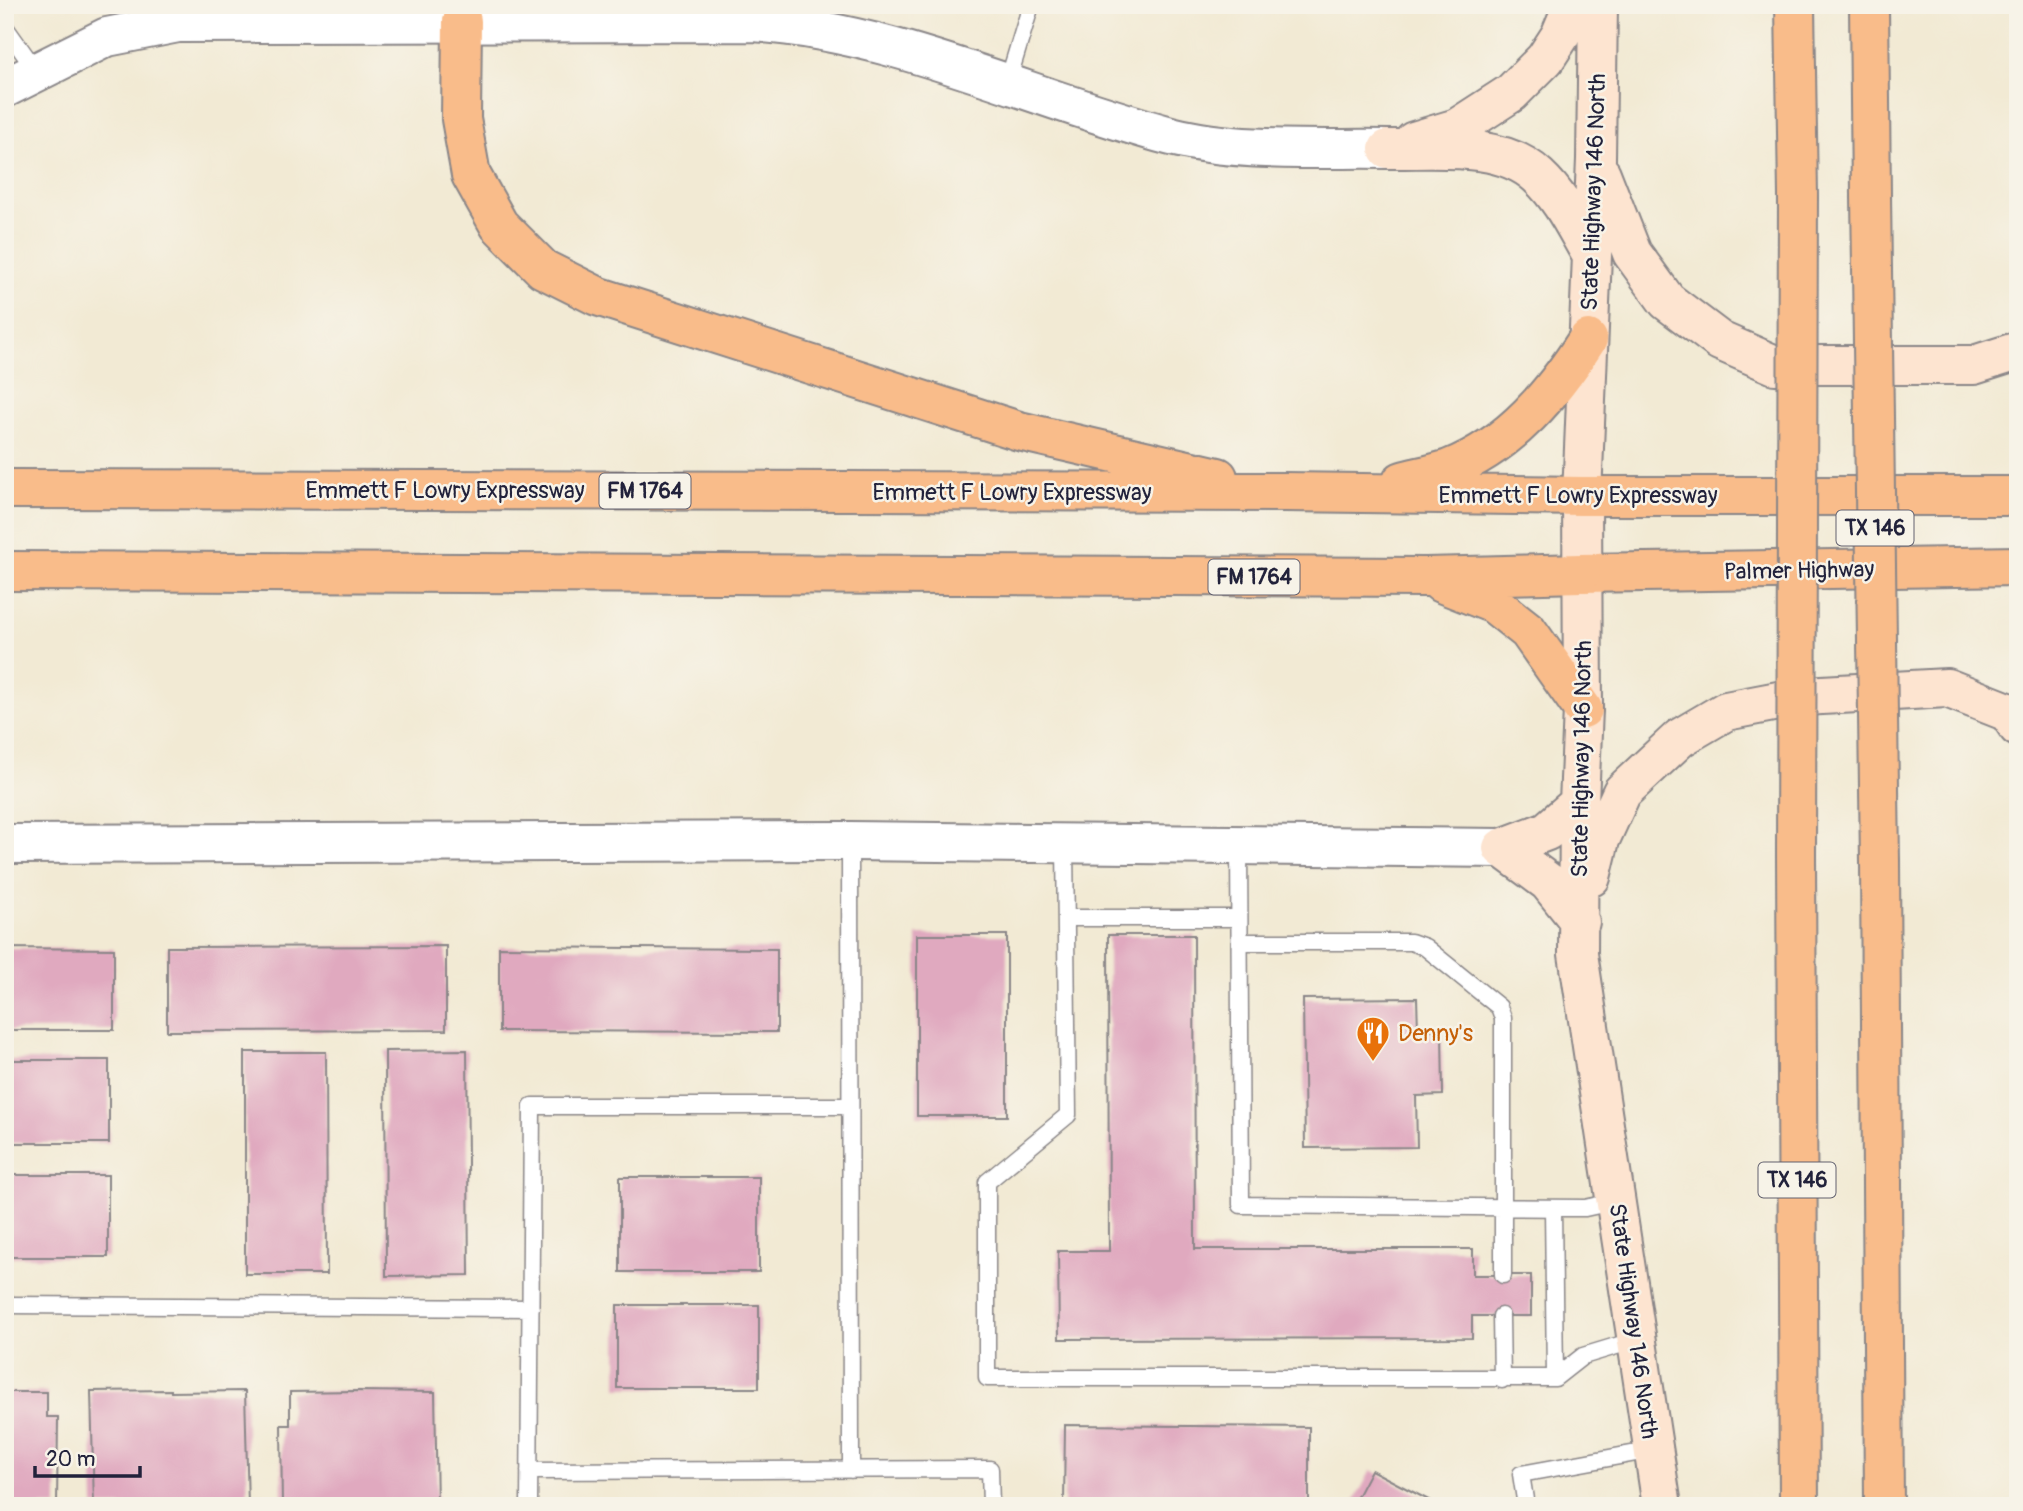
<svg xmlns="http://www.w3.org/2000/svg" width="2023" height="1511" viewBox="0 0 2023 1511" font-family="Pangolin,sans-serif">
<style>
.building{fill:#e0a9bf}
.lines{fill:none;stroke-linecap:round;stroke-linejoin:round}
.service-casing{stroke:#8a8688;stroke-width:19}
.tertiary-casing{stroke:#8a8688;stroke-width:42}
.secondary-casing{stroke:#8a8688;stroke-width:42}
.trunk-casing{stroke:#8a8688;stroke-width:42}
.motorway-casing{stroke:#8a8688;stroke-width:42}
.service{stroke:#fff;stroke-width:16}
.tertiary{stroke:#fff;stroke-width:38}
.secondary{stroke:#fde4d0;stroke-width:38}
.trunk{stroke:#f9bc8a;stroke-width:38}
.motorway{stroke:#f9bc8a;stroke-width:38}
.motorway-bridge-casing{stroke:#8a8688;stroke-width:42;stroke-linecap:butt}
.motorway-bridge{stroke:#f9bc8a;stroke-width:38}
.labels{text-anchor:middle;stroke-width:5;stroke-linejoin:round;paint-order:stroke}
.shield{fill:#f7f3e8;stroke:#62616f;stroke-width:2}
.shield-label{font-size:21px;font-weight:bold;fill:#22223b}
.street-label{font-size:23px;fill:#22223b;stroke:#f7f3e8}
.food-label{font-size:23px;fill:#c56008;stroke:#f7f3e8;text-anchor:start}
</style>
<rect width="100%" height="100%" fill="#f7f3e8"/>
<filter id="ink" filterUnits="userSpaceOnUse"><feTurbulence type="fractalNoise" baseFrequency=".0143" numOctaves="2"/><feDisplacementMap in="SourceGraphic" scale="14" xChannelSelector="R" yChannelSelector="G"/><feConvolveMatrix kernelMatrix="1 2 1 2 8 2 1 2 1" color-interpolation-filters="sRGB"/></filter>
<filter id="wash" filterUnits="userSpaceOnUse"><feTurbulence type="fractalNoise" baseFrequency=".00686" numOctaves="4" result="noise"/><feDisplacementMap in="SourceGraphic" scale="28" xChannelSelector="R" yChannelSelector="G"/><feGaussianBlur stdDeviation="1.57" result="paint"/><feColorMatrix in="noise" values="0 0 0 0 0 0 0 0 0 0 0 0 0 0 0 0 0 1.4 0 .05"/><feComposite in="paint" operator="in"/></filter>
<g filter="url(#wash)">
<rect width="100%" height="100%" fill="#f2ead4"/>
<g id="blocks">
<path class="building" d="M917,935H1007V1116H917Z
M1108,935H1194L1195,1249H1473V1275H1531V1316H1472V1338L1059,1339L1058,1251H1109Z
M446,946V1030L167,1031V947Z
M499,947L777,949V1032L499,1031Z
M5,948L114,949V1030H5Z
M1417,998L1418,1030H1442L1443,1095L1416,1096L1417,1147L1305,1148L1303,999Z
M467,1050L469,1275L386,1276L385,1051Z
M245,1052H326L327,1274H245Z
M5,1060H109V1143H5Z
M5,1175H108V1257H5Z
M620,1177H759V1272H620Z
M617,1305H759V1388H617Z
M171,1390V1392L245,1391L248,1506H94L91,1391Z
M359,1391L435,1392L437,1506H282L281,1425H290V1392Z
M5,1392H47V1417H58L57,1506H5Z
M1065,1425L1309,1427V1506L1064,1504Z
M1371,1470L1440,1506H1352Z"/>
</g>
</g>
<g filter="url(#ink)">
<use href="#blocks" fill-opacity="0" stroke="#8a8688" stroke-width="2"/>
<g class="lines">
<defs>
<path id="service" d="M5,27L37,72
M1007,84L1031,5
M850,841L851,1470
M1065,844L1068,1115L987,1182V1378H1555L1583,1356L1636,1340
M1239,845L1241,1205L1585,1208L1617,1201
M1066,918H1239
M1240,942H1411L1425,947L1499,1007L1503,1018V1275
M1553,1208L1555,1378
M5,1305L531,1308
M1501,1316L1502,1380
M529,1471L990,1469L991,1506
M529,1506L532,1106H850
M1526,1506L1521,1474L1653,1450"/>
<path id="tertiary" d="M5,88L107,37L178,23L752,22C897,32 1032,99 1171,136C1238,153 1320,148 1388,149
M5,844L850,841L1502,848"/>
<path id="secondary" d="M1598,5L1596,159L1582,496L1583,709L1579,803L1578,954L1662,1506
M1414,141L1457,128L1511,93L1545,59L1560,36L1573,5
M1388,149C1435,150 1501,141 1538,176C1562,198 1576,229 1592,256
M1601,174L1632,253L1667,301L1720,341L1775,365H1974L2018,351
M1502,848L1548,882L1580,922
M1502,848L1547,831L1579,803
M1591,877L1600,840L1622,792L1680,738L1726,711L1804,696L1947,688L2008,712L2018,727"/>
<path id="trunk" d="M1582,496H2018
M1581,573L2018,566"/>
<path id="motorway" d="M1795,5L1798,196
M1869,5L1871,195
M462,21L461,119L471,175L499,225L543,269L597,296L1019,431L1218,477
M1402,481C1417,477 1434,474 1449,469C1512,444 1553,393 1588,339
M5,489L1285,492L1582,496
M5,571L1426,577L1581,573
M1441,583L1494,604L1528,631L1583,709
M1796,855L1799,1506
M1880,862L1884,1506"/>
</defs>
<use href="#service" class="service-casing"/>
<use href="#tertiary" class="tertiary-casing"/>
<use href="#secondary" class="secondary-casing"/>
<use href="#trunk" class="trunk-casing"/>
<use href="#motorway" class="motorway-casing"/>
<use href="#service" class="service"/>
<use href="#tertiary" class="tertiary"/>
<use href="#secondary" class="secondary"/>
<use href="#trunk" class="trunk"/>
<use href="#motorway" class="motorway"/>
<defs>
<path id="motorway-bridge" d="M1871,195L1880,862
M1796,855L1798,196"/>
</defs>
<use href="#motorway-bridge" class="motorway-bridge-casing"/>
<use href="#motorway-bridge" class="motorway-bridge"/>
</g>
</g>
<defs>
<symbol id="restaurant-pin" viewBox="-11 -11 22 30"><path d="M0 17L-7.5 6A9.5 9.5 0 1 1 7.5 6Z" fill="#e8710a" stroke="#f7f3e8"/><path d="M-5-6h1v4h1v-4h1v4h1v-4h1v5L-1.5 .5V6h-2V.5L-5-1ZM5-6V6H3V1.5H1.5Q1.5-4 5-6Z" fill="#fff"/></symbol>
</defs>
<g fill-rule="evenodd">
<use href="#restaurant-pin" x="1354" y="1014" width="38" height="52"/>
</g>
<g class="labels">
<g class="shield">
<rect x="599.5" y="473.5" width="91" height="35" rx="5"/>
<rect x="1836.5" y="510.5" width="77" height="35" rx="5"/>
<rect x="1208.5" y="559.5" width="91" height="35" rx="5"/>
<rect x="1758.5" y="1162.5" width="77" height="35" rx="5"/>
</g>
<g class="shield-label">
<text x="645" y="498">FM 1764</text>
<text x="1875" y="535">TX 146</text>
<text x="1254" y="584">FM 1764</text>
<text x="1797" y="1187">TX 146</text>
</g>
<g class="street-label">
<text transform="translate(1593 192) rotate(-88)" y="8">State Highway 146 North</text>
<text x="445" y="498">Emmett F Lowry Expressway</text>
<text x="1012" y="500">Emmett F Lowry Expressway</text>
<text x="1578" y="503">Emmett F Lowry Expressway</text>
<text transform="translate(1799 570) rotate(-1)" y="8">Palmer Highway</text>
<text transform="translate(1581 759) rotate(-89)" y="8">State Highway 146 North</text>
<text transform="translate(1634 1321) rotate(82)" y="8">State Highway 146 North</text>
</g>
<g class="food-label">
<text x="1398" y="1041">Denny's</text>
</g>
</g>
<rect width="2023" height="1511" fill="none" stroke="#f7f3e8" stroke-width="28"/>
<path d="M35 1466v10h105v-10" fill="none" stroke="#22223b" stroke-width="3.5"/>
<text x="46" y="1466" font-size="21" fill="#22223b" stroke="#f7f3e8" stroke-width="5" paint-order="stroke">20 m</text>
</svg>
